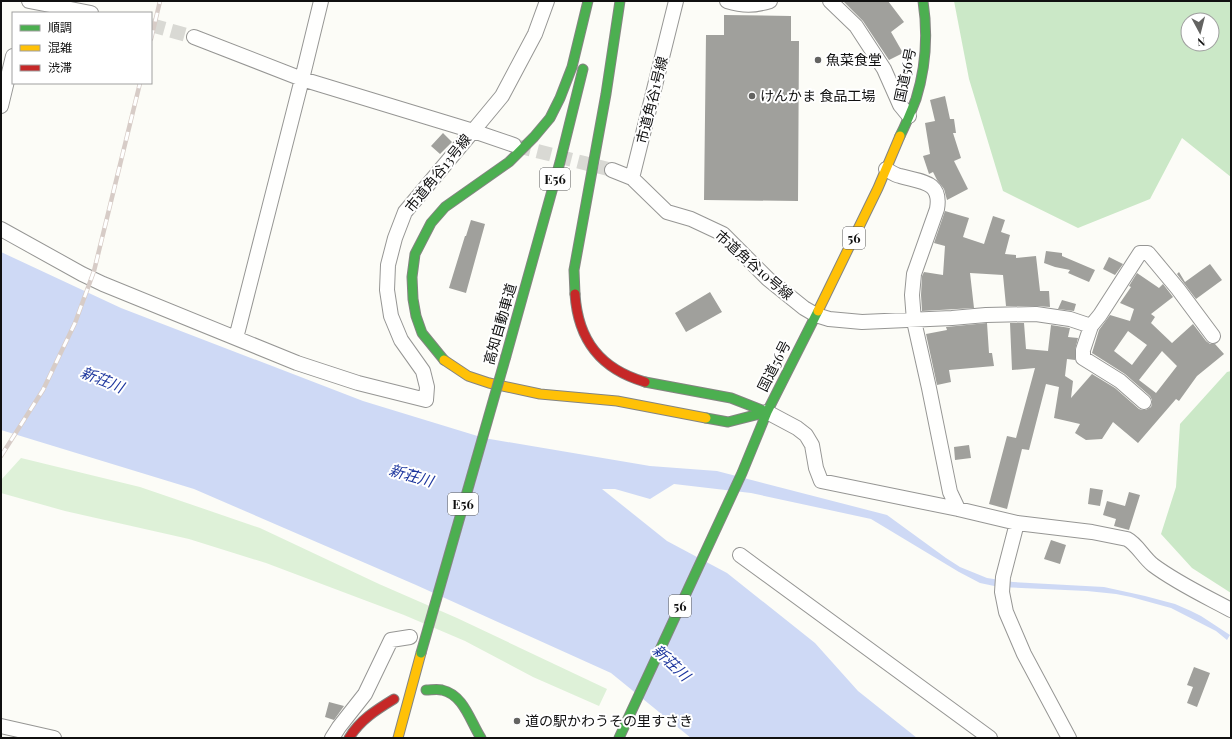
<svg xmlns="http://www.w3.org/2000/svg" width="1232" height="739" viewBox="0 0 1232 739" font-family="'Playfair Display','Noto Sans JP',serif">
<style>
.green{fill:#def1d8}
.forest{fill:#cbe8c7;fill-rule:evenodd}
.water{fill:#ced9f5}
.building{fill:#a0a09c;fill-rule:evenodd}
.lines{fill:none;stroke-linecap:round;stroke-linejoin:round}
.street-tunnel{stroke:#d9d9d4;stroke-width:14;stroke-dasharray:14 7;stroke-linecap:butt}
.street-casing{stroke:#969694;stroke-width:16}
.fast-casing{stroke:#848481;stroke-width:11}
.slow-casing{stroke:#848481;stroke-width:11}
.jam-casing{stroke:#848481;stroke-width:11}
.street{stroke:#fffffe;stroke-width:14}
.fast{stroke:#4caf50;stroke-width:9}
.slow{stroke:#ffc107;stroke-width:9}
.jam{stroke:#c62828;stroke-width:9}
.rail-casing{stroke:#d7ccc7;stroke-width:4.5}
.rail{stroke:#fff;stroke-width:3;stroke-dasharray:9;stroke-linecap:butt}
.fast-bridge-casing{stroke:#848481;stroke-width:11;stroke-linecap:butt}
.fast-bridge{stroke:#4caf50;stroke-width:9}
.poi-dot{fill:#636361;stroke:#fff;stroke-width:1.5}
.labels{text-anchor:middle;stroke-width:4;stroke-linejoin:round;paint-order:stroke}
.shield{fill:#fff;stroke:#585858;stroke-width:1}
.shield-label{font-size:13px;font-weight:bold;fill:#101010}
.poi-label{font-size:14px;fill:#101010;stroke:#fff;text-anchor:start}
.street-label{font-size:14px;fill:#101010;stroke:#fff}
.water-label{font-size:15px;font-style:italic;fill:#1e379e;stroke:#fff}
</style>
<rect width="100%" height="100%" fill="#fcfcf7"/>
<path class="green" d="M21,458L140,487L260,528L379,584L457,618L607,689L599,706L533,677L465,641L404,615L266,563L189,539L65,511L1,493V480Z"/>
<path class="forest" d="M954,1H1231V177L1182,138L1150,199L1078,228L1003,191L969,79ZM1188,20H1212V44H1188Z
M1231,371V593L1192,568L1161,534L1176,487L1180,424L1227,372Z"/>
<path class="water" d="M1,252L121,308L363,401L484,438L650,466L717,471L887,515L946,558L960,567L987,578L1013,582L1104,587L1145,596L1175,604L1191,611L1201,616L1230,635L1227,640L1216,631L1171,608L1131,597L1116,594L1087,591L999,587L980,583L959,572L871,519L751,493L674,484L650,499L615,489H602L667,541L727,573L815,643L858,691L917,738H691L611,673L416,585L194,489L1,430Z"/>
<path class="building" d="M843,1H888L904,22L891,32L903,53L889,60L863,21Z
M724,15L791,16V41H799L798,201L704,200L706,35H724Z
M945,96L950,119H954L956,133H953L961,158L954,161L968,189L947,200L944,189L937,180L933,172L929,174L923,156L930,154L925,123L935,121L930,100Z
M443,133L452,142L440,154L431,146Z
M945,211L969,218L963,237L984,244L993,216L1005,220L1001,232L1010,235L1005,254L1016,255V258L1036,256L1040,291H1049L1050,307L1036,306H1006L1003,275L970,273L974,308L922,311L921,295L922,276L924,272L943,275L945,246L934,243Z
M471,220L485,224L466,293L449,288L465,236H466Z
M1046,251L1062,253V256L1095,270L1089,282L1068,273L1070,270L1055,267L1044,263Z
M1109,257L1123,264L1115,275L1103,269Z
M1210,264L1222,280L1196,299L1177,274L1179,272L1185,282Z
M1137,273L1159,288L1163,284L1173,297L1151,314L1155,317L1151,323L1172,343L1193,324L1206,341L1210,344H1215L1224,354L1197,376L1179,401L1176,399L1138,443L1113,422L1102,439L1086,440L1075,433L1080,424L1054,418L1059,387L1046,384L1029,450L1022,449L1007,509L989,504L1007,436L1016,438L1035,368L1012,370L1010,323H1024L1026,349L1048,351L1051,325L1070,328L1068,337L1078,338L1075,350V360L1067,359L1065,376L1073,381L1071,398L1092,374L1115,388L1139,409L1142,410H1146L1151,407L1152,404V400L1150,396L1125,374L1092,353L1099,330L1110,315L1130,321L1134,309L1120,303L1131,287L1129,286ZM1128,331L1147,345L1132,365L1114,351ZM1162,351L1177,366L1156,393L1139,380Z
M710,292L722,312L686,332L675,313Z
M1062,300L1076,304L1074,311L1058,309Z
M987,323L989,353H992L994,366L949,370L951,382L937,385L926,334L947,330L946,327Z
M969,445L971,458L955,460L954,447Z
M1090,488L1103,490L1100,506L1088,504Z
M1129,492L1140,495L1129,530L1114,526L1116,519L1103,515L1107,501L1125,506Z
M1051,540L1066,545L1060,564L1044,559Z
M1194,667L1210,673L1197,707L1187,703L1193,687L1187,685Z
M329,702L344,706L334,720L325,717Z"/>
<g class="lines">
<path class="street-tunnel" d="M151,25L194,37
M517,146L612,170"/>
<defs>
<path id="street" d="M29,1L91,13
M727,1C743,6 754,6 770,1
M830,1L856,26L884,69L900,105L909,116
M1,106L13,56
M514,145L473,131L502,96L535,34L547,1
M886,169C891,172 895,175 900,176C921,182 942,181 937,209L914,274L912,295L914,321L929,388L950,492L958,509
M612,170L632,178L676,1
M632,178L667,212L691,219L723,234L768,279L804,308L816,315L829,319L862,322L952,318L986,315L1036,314L1070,319L1091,326
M1,229L82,274L103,284L297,363L358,383L426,400L427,387L423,371L401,340L391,316L387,290L388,265L395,238L405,212L426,187L473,131L302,79L194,37
M236,338L302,79L321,1
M1144,402L1120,381L1083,358V350L1091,326L1100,315L1140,253H1148L1178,289L1213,336
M767,412L797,428L806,435L812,445L816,468L821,481L958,509L1017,523L1092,532L1127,539C1137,544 1143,557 1153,565C1177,583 1205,596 1231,610
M1017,523L1003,577L1002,592L1006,612L1024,654L1069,738
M740,555L990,738
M1,726L54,738
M332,738L339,727L365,694L391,640L410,637"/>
<path id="fast" d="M900,136C906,124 911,112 916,99C926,67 928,34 923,1
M575,294L574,270L606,94L620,1
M506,356L560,162L583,69
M444,360L422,333L416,316L413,299L412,277L415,254L431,223L445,207L509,162L534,137L550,118L560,98L572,67L588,1
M645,382L731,398L767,412
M706,418L728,422L767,412
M426,690C431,690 437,689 442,690C464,695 470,721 481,738
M619,738L742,473L767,412L818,311"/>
<path id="slow" d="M818,311L878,188L900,136
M444,360L468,376L489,383L540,394L617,401L706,418
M398,738L421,653"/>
<path id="jam" d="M575,294C578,340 600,369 645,382
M349,738C360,720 376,710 394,699"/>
</defs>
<use href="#street" class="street-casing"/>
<use href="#fast" class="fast-casing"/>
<use href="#slow" class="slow-casing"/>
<use href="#jam" class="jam-casing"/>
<use href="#street" class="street"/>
<use href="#fast" class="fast"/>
<use href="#slow" class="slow"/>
<use href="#jam" class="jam"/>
<defs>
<path id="rail" d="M151,39L160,1
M1,456L43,390L75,323L94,271L140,83"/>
</defs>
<use href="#rail" class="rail-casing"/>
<use href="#rail" class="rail"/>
<defs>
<path id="fast-bridge" d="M421,653L506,356"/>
</defs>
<use href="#fast-bridge" class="fast-bridge-casing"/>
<use href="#fast-bridge" class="fast-bridge"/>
</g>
<g class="poi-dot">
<circle cx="818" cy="60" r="4"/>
<circle cx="752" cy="96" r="4"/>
<circle cx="517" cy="721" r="4"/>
</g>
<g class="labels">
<g class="shield">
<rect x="540" y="168" width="30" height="22" rx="3"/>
<rect x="843" y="227" width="22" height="22" rx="3"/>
<rect x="448" y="493" width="30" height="22" rx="3"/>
<rect x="669" y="595" width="22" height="22" rx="3"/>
</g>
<g class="shield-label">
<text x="555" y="184">E56</text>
<text x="854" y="243">56</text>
<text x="463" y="509">E56</text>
<text x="680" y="611">56</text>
</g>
<g class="poi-label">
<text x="826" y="65">魚菜食堂</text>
<text x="760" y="101">けんかま 食品工場</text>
<text x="525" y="726">道の駅かわうその里すさき</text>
</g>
<g class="street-label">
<text transform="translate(905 75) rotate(-78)" y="5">国道56号</text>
<text transform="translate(652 100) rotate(-76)" y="5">市道角谷1号線</text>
<text transform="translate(438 173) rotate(-51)" y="5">市道角谷13号線</text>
<text transform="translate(754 265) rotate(41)" y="5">市道角谷10号線</text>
<text transform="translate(500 324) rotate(-74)" y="5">高知自動車道</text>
<text transform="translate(774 366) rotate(-63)" y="5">国道56号</text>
</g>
<g class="water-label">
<text transform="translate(102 380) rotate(22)" y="5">新荘川</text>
<text transform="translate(411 476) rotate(16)" y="5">新荘川</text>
<text transform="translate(671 663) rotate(43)" y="5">新荘川</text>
</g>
</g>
<rect width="1232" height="739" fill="none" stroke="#101010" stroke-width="4"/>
<rect x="12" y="12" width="140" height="72" fill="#ffffff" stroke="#9f9f9f"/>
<rect x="20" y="25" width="20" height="6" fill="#4caf50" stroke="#9f9f9f"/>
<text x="48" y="32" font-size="12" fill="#101010">順調</text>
<rect x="20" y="45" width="20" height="6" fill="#ffc107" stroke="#9f9f9f"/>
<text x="48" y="52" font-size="12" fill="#101010">混雑</text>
<rect x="20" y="65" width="20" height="6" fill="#c62828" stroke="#9f9f9f"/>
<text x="48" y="72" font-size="12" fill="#101010">渋滞</text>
<g transform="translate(1200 32) rotate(173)"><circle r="19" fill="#ffffff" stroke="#9f9f9f"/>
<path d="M0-3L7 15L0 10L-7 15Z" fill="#636361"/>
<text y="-6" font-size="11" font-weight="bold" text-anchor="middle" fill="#101010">N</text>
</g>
</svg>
